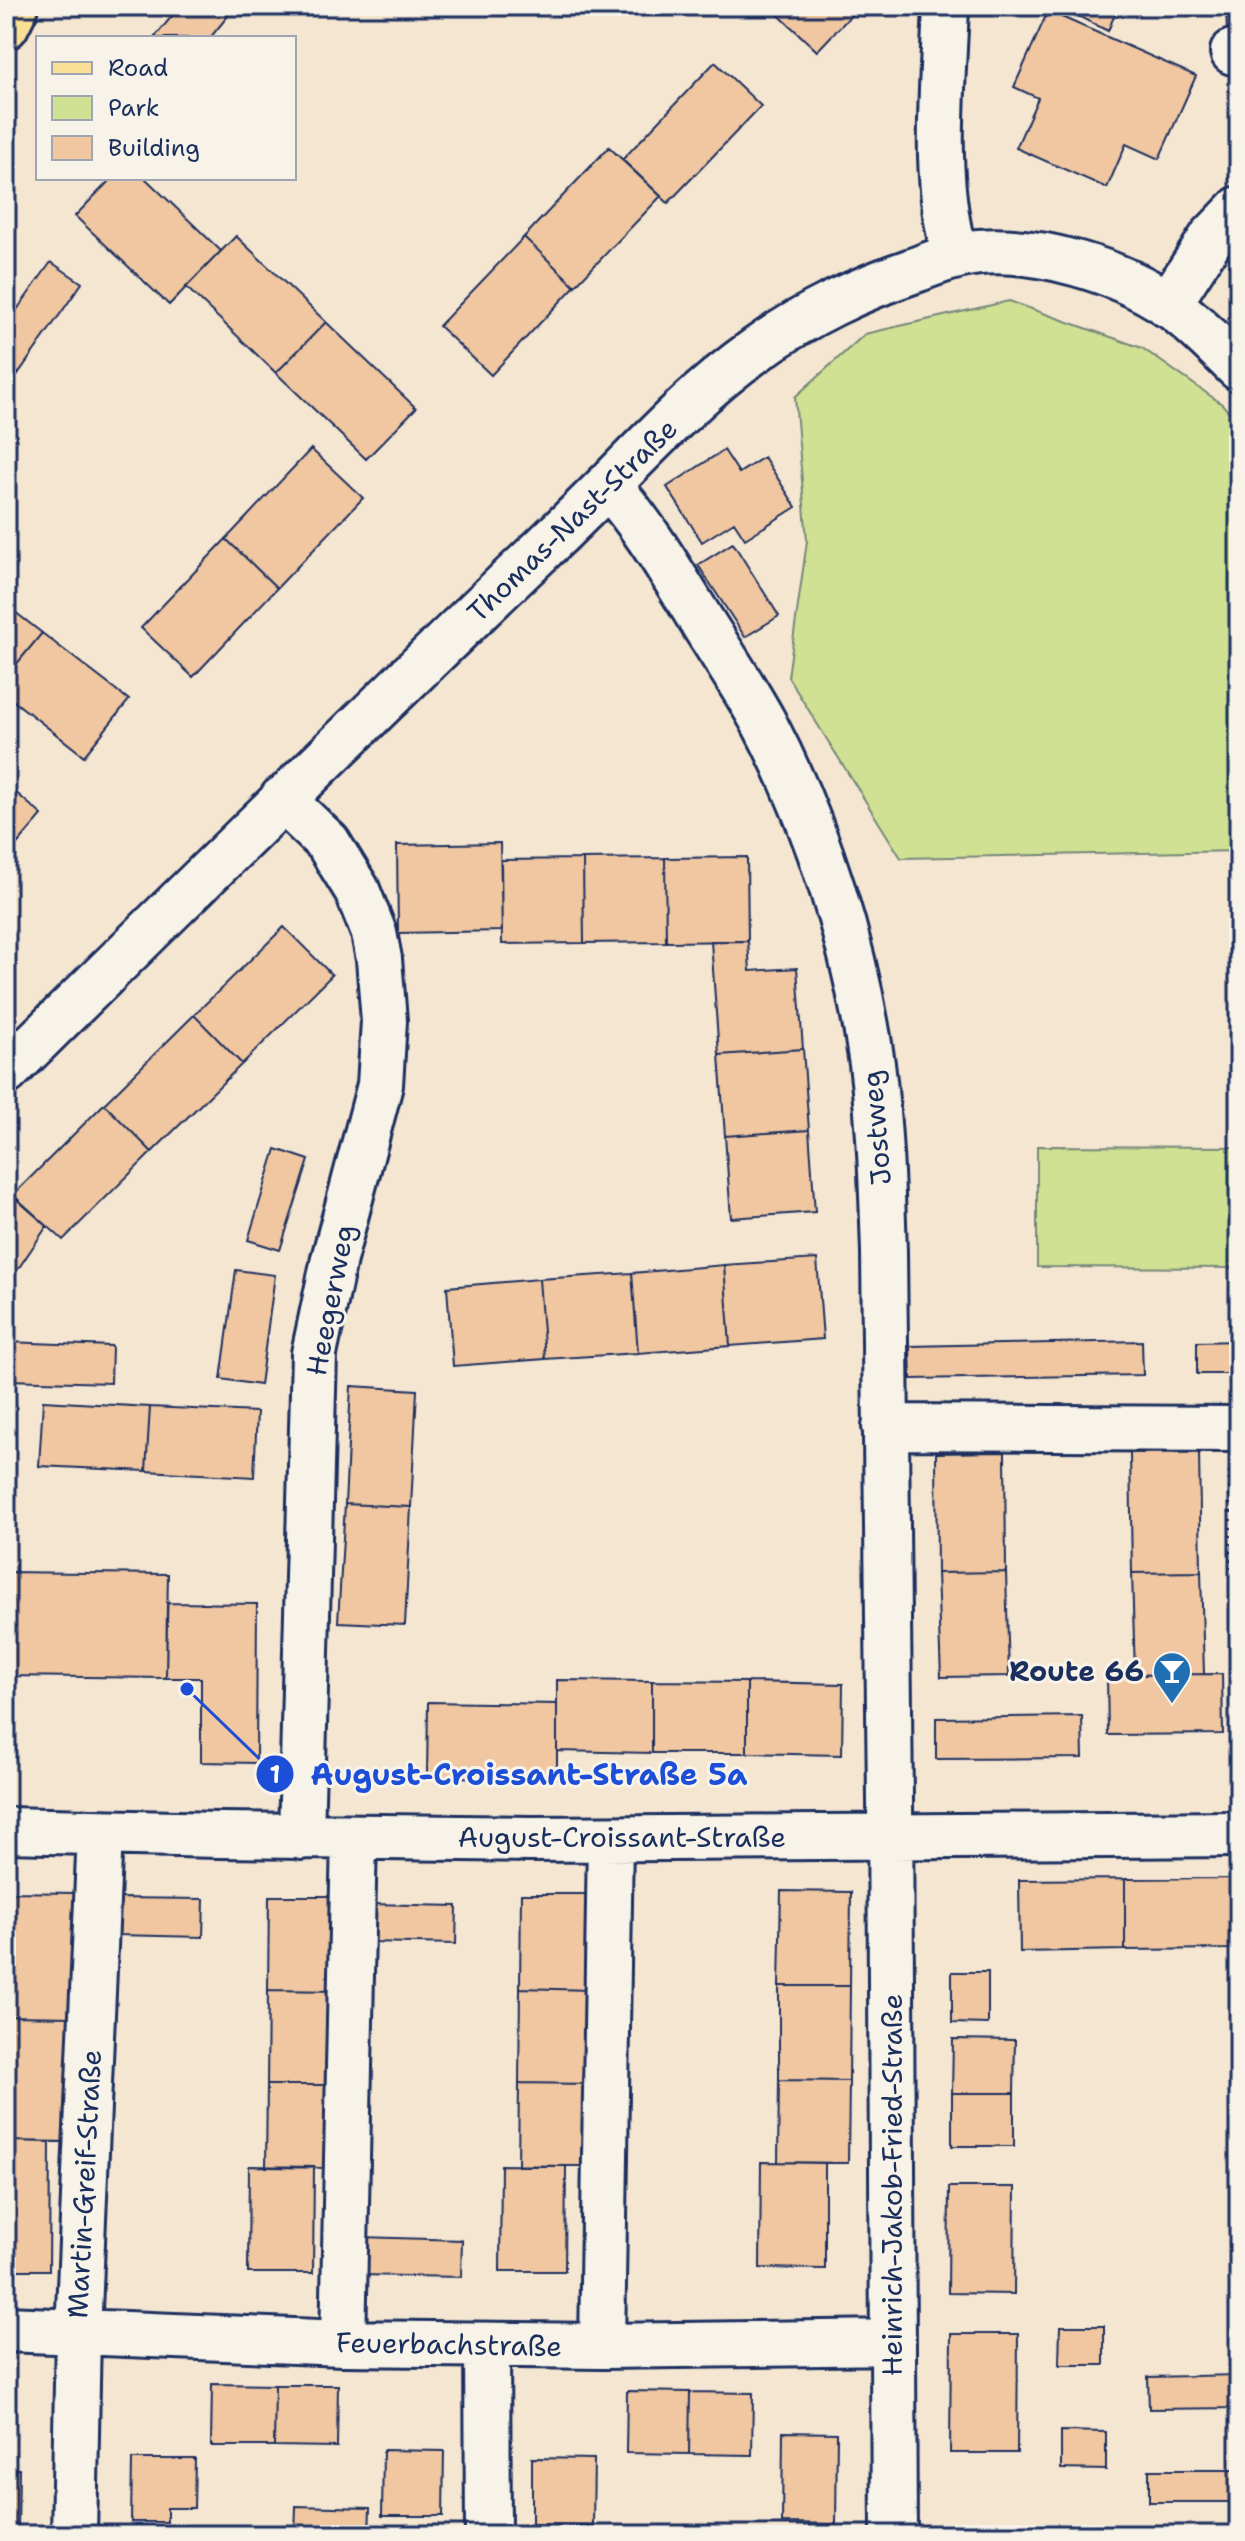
<svg xmlns="http://www.w3.org/2000/svg" width="1245" height="2541" viewBox="0 0 1245 2541" font-family="'Shantell Sans',sans-serif">
<style>
.green{fill:#d0e194;stroke:#768879;stroke-width:2}
.building{fill:#f0c7a0;stroke:#1b2f5e;stroke-width:2}
.lines{fill:none;stroke-linecap:round;stroke-linejoin:round}
.minor-casing{stroke:#1b2f5e;stroke-width:50}
.major-casing{stroke:#1b2f5e;stroke-width:50}
.path{stroke:#1b2f5e;stroke-width:5;stroke-dasharray:2 6;stroke-linecap:butt}
.minor{stroke:#f7f3e8;stroke-width:44}
.major{stroke:#fadf96;stroke-width:44}
.labels{text-anchor:middle;stroke-width:6;stroke-linejoin:round;paint-order:stroke}
.street-label{font-size:28px;fill:#1b2f5e;stroke:#f7f3e8}
.poi-label{font-size:28px;font-weight:bold;fill:#1b2f5e;stroke:#f7f3e8;text-anchor:end}
.leader{fill:none;stroke:#1d4ed8;stroke-width:3}
.callout-dot{fill:#1d4ed8;stroke:#f7f3e8;stroke-width:3}
.mark-label{font-size:24px;text-anchor:middle;font-weight:bold;fill:#fff}
.callout-label{font-size:30px;text-anchor:middle;font-weight:bold;fill:#1d4ed8;stroke:#f7f3e8;stroke-width:6;stroke-linejoin:round;paint-order:stroke}
</style>
<rect width="100%" height="100%" fill="#f5e6d2"/>
<filter id="ink" filterUnits="userSpaceOnUse"><feTurbulence type="fractalNoise" baseFrequency=".0125" numOctaves="2"/><feDisplacementMap in="SourceGraphic" scale="16" xChannelSelector="R" yChannelSelector="G"/><feConvolveMatrix kernelMatrix="1 2 1 2 8 2 1 2 1" color-interpolation-filters="sRGB"/></filter>
<g filter="url(#ink)">
<path class="green" d="M1009,301L1142,348L1222,404L1239,424V851L901,858L788,677L807,541L795,397L865,334Z
M1037,1146L1239,1147V1268L1037,1267Z"/>
<path class="building" d="M180,6H236L210,38H154Z
M769,6H858L859,7L817,51Z
M1078,6H1118L1108,31L1074,14Z
M1226,6H1239V33L1227,34Z
M1048,11L1196,76L1159,159L1126,144L1107,188L1016,148L1038,98L1014,87Z
M715,62L761,106L668,203L622,160Z
M609,147L661,196L575,286L524,237Z
M112,178H145L221,251L169,305L75,216Z
M236,236L326,322L276,373L186,287Z
M524,237L575,286L491,375L439,326Z
M51,262L82,283L6,391V325Z
M326,322L416,408L366,459L276,373Z
M311,449L363,498L277,588L226,539Z
M724,450L739,473L764,457L796,507L745,539L734,522L702,542L667,487Z
M226,539L277,588L193,677L141,628Z
M733,543L779,616L745,637L698,565Z
M6,605L42,633L6,677Z
M42,633L129,700L84,756L6,695V677Z
M6,784L42,815L6,857Z
M500,843L502,931L398,933L397,845Z
M747,857L748,941L666,942L665,858Z
M665,858L666,942L584,943L583,859Z
M583,859L584,943L502,944L501,860Z
M284,927L332,975L242,1064L194,1015Z
M711,941H748L750,971L797,968L803,1049L719,1055Z
M194,1015L242,1064L152,1152L104,1104Z
M803,1049L809,1130L725,1136L719,1055Z
M104,1104L152,1152L63,1240L13,1195Z
M809,1130L815,1212L731,1218L725,1136Z
M276,1149L309,1160L280,1250L248,1240Z
M6,1190L47,1226L6,1287Z
M817,1259L823,1339L730,1346L724,1265Z
M724,1265L730,1346L638,1353L632,1273Z
M236,1270L275,1275L260,1385L221,1379Z
M632,1273L638,1353L545,1359L539,1279Z
M539,1279L545,1359L453,1366L447,1287Z
M1142,1341L1143,1375L911,1379L910,1346Z
M1239,1341V1374H1197V1342Z
M6,1342L112,1346L111,1383L6,1380Z
M351,1386L417,1390L411,1507L345,1504Z
M43,1401L150,1407L146,1471L39,1466Z
M150,1407L257,1412L254,1477L146,1471Z
M1005,1452L1006,1572L937,1573L936,1453Z
M1199,1452L1201,1572L1132,1573L1130,1453Z
M345,1504L411,1507L405,1625L338,1622Z
M6,1572L168,1574L166,1678L6,1676Z
M1006,1572L1009,1676L941,1677L937,1573Z
M1201,1572L1204,1674L1135,1675L1132,1573Z
M167,1603L257,1604L256,1763L201,1762V1678H166Z
M1222,1674L1223,1734L1108,1735L1107,1675Z
M557,1680L652,1681V1753L557,1751Z
M652,1681L747,1682V1753H652Z
M747,1682L843,1684L842,1755L747,1753Z
M428,1702L557,1704V1778L427,1777Z
M1082,1716L1083,1758L936,1759V1718Z
M1230,1878L1231,1949L1125,1950V1879Z
M1230,1878H1239V1949H1231Z
M1125,1879V1950L1020,1952L1019,1880Z
M781,1891L851,1892L850,1986H779Z
M6,1892L75,1893L74,2017L6,2016Z
M521,1894H591L590,1990L520,1988Z
M269,1896H339L338,1991L268,1990Z
M117,1898L204,1899L203,1937L116,1935Z
M370,1904L457,1906L456,1944L370,1942Z
M952,1972H988V2024L952,2023Z
M779,1986H850L849,2081L779,2080Z
M520,1988L590,1990L589,2084L519,2083Z
M268,1990L338,1991L337,2085H267Z
M6,2016L74,2017L73,2142L6,2141Z
M953,2039L1015,2040L1014,2093H952Z
M779,2080L849,2081L848,2163L778,2162Z
M519,2083L589,2084L588,2166H518Z
M267,2085H337L336,2168L266,2167Z
M952,2093H1014V2146H952Z
M6,2141L50,2142L49,2270H6Z
M761,2162L825,2163V2269L760,2268Z
M501,2165L566,2166L565,2271H500Z
M249,2166L314,2167L313,2273H248Z
M949,2187H1015L1014,2294L948,2293Z
M360,2237L462,2240L461,2277L359,2275Z
M1060,2326H1104V2365H1059Z
M951,2334H1018L1017,2453H950Z
M1239,2375V2408L1149,2409L1148,2377Z
M212,2384L275,2385L274,2446H211Z
M275,2385H338L337,2447L274,2446Z
M627,2391L690,2392L689,2454L626,2453Z
M690,2392L753,2393L752,2455L689,2454Z
M1061,2431L1106,2432V2470L1061,2469Z
M783,2432L837,2433L836,2524L782,2523Z
M383,2450L444,2451L443,2516H382Z
M532,2458L594,2459L593,2525L532,2524Z
M132,2459H195L194,2508H167V2522H131Z
M6,2469H19L18,2535H6Z
M1149,2470H1239V2502H1149Z
M296,2506L370,2508L369,2535H295Z"/>
<g class="lines">
<defs>
<path id="minor" d="M946,6C943,89 932,175 955,256
M1233,52L1239,51
M1168,305L1212,237L1239,209
M608,485C646,527 674,577 704,625C724,657 746,690 764,723C818,826 856,949 872,1064C880,1126 882,1189 884,1252L890,1800L894,2535
M282,799L328,843L357,890L374,933L379,959L384,1021L380,1085L334,1259L314,1354L301,1837
M6,1072C174,906 342,741 512,578C545,547 577,516 609,484C655,437 702,388 756,350C807,313 859,289 918,269C938,261 958,254 979,252C1039,247 1119,271 1168,304C1194,322 1217,347 1239,368
M885,1427L1239,1429
M6,1830L219,1835L531,1839L1239,1834
M6,2329L343,2343L602,2346L892,2342
M343,2343L354,1837
M487,2345L488,2535
M602,2346L610,1839
M74,2535L78,2333L100,1833"/>
<path id="major" d="M6,26L16,6"/>
</defs>
<use href="#minor" class="minor-casing"/>
<use href="#major" class="major-casing"/>
<path class="path" d="M1230,1471L1236,1793"/>
<use href="#minor" class="minor"/>
<use href="#major" class="major"/>
</g>
</g>
<defs>
<symbol id="bar-pin" viewBox="-11 -11 22 30"><path d="M0 17L-7.5 6A9.5 9.5 0 1 1 7.5 6Z" fill="#1f6fb2" stroke="#f7f3e8"/><path d="M-6-5H6L.8 .8V4.5H3.5V6h-7V4.5H-.8V.8Z" fill="#fff"/></symbol>
</defs>
<g fill-rule="evenodd">
<use href="#bar-pin" x="1150" y="1649" width="44" height="60"/>
</g>
<g class="labels">
<g class="street-label">
<text transform="translate(572 520) rotate(-44)" y="10">Thomas-Nast-Straße</text>
<text transform="translate(876 1128) rotate(-95)" y="10">Jostweg</text>
<text transform="translate(330 1300) rotate(-79)" y="10">Heegerweg</text>
<text x="622" y="1847">August-Croissant-Straße</text>
<text transform="translate(84 2184) rotate(-87)" y="10">Martin-Greif-Straße</text>
<text transform="translate(892 2185) rotate(-90)" y="10">Heinrich-Jakob-Fried-Straße</text>
<text transform="translate(449 2344) rotate(1)" y="10">Feuerbachstraße</text>
</g>
<g class="poi-label">
<text x="1144" y="1681">Route 66</text>
</g>
</g>
<path class="leader" d="M187 1689L275 1774"/>
<g class="callout-dot">
<circle cx="187" cy="1689" r="8"/>
<circle cx="275" cy="1774" r="20"/>
</g>
<g class="mark-label">
<text x="275" y="1783">1</text>
</g>
<g class="callout-label">
<text x="529" y="1785">August-Croissant-Straße 5a</text>
</g>
<rect width="1245" height="2541" fill="none" stroke="#f7f3e8" stroke-width="32"/>
<rect x="16" y="16" width="1213" height="2509" fill="none" stroke="#1b2f5e" stroke-width="3" filter="url(#ink)"/>
<rect x="36" y="36" width="260" height="144" fill="#f7f3e8" stroke="#9fa5b1" stroke-width="2"/>
<rect x="52" y="62" width="40" height="12" fill="#fadf96" stroke="#9fa5b1" stroke-width="2"/>
<text x="108" y="76" font-size="24" fill="#1b2f5e">Road</text>
<rect x="52" y="96" width="40" height="24" fill="#d0e194" stroke="#9fa5b1" stroke-width="2"/>
<text x="108" y="116" font-size="24" fill="#1b2f5e">Park</text>
<rect x="52" y="136" width="40" height="24" fill="#f0c7a0" stroke="#9fa5b1" stroke-width="2"/>
<text x="108" y="156" font-size="24" fill="#1b2f5e">Building</text>
</svg>
